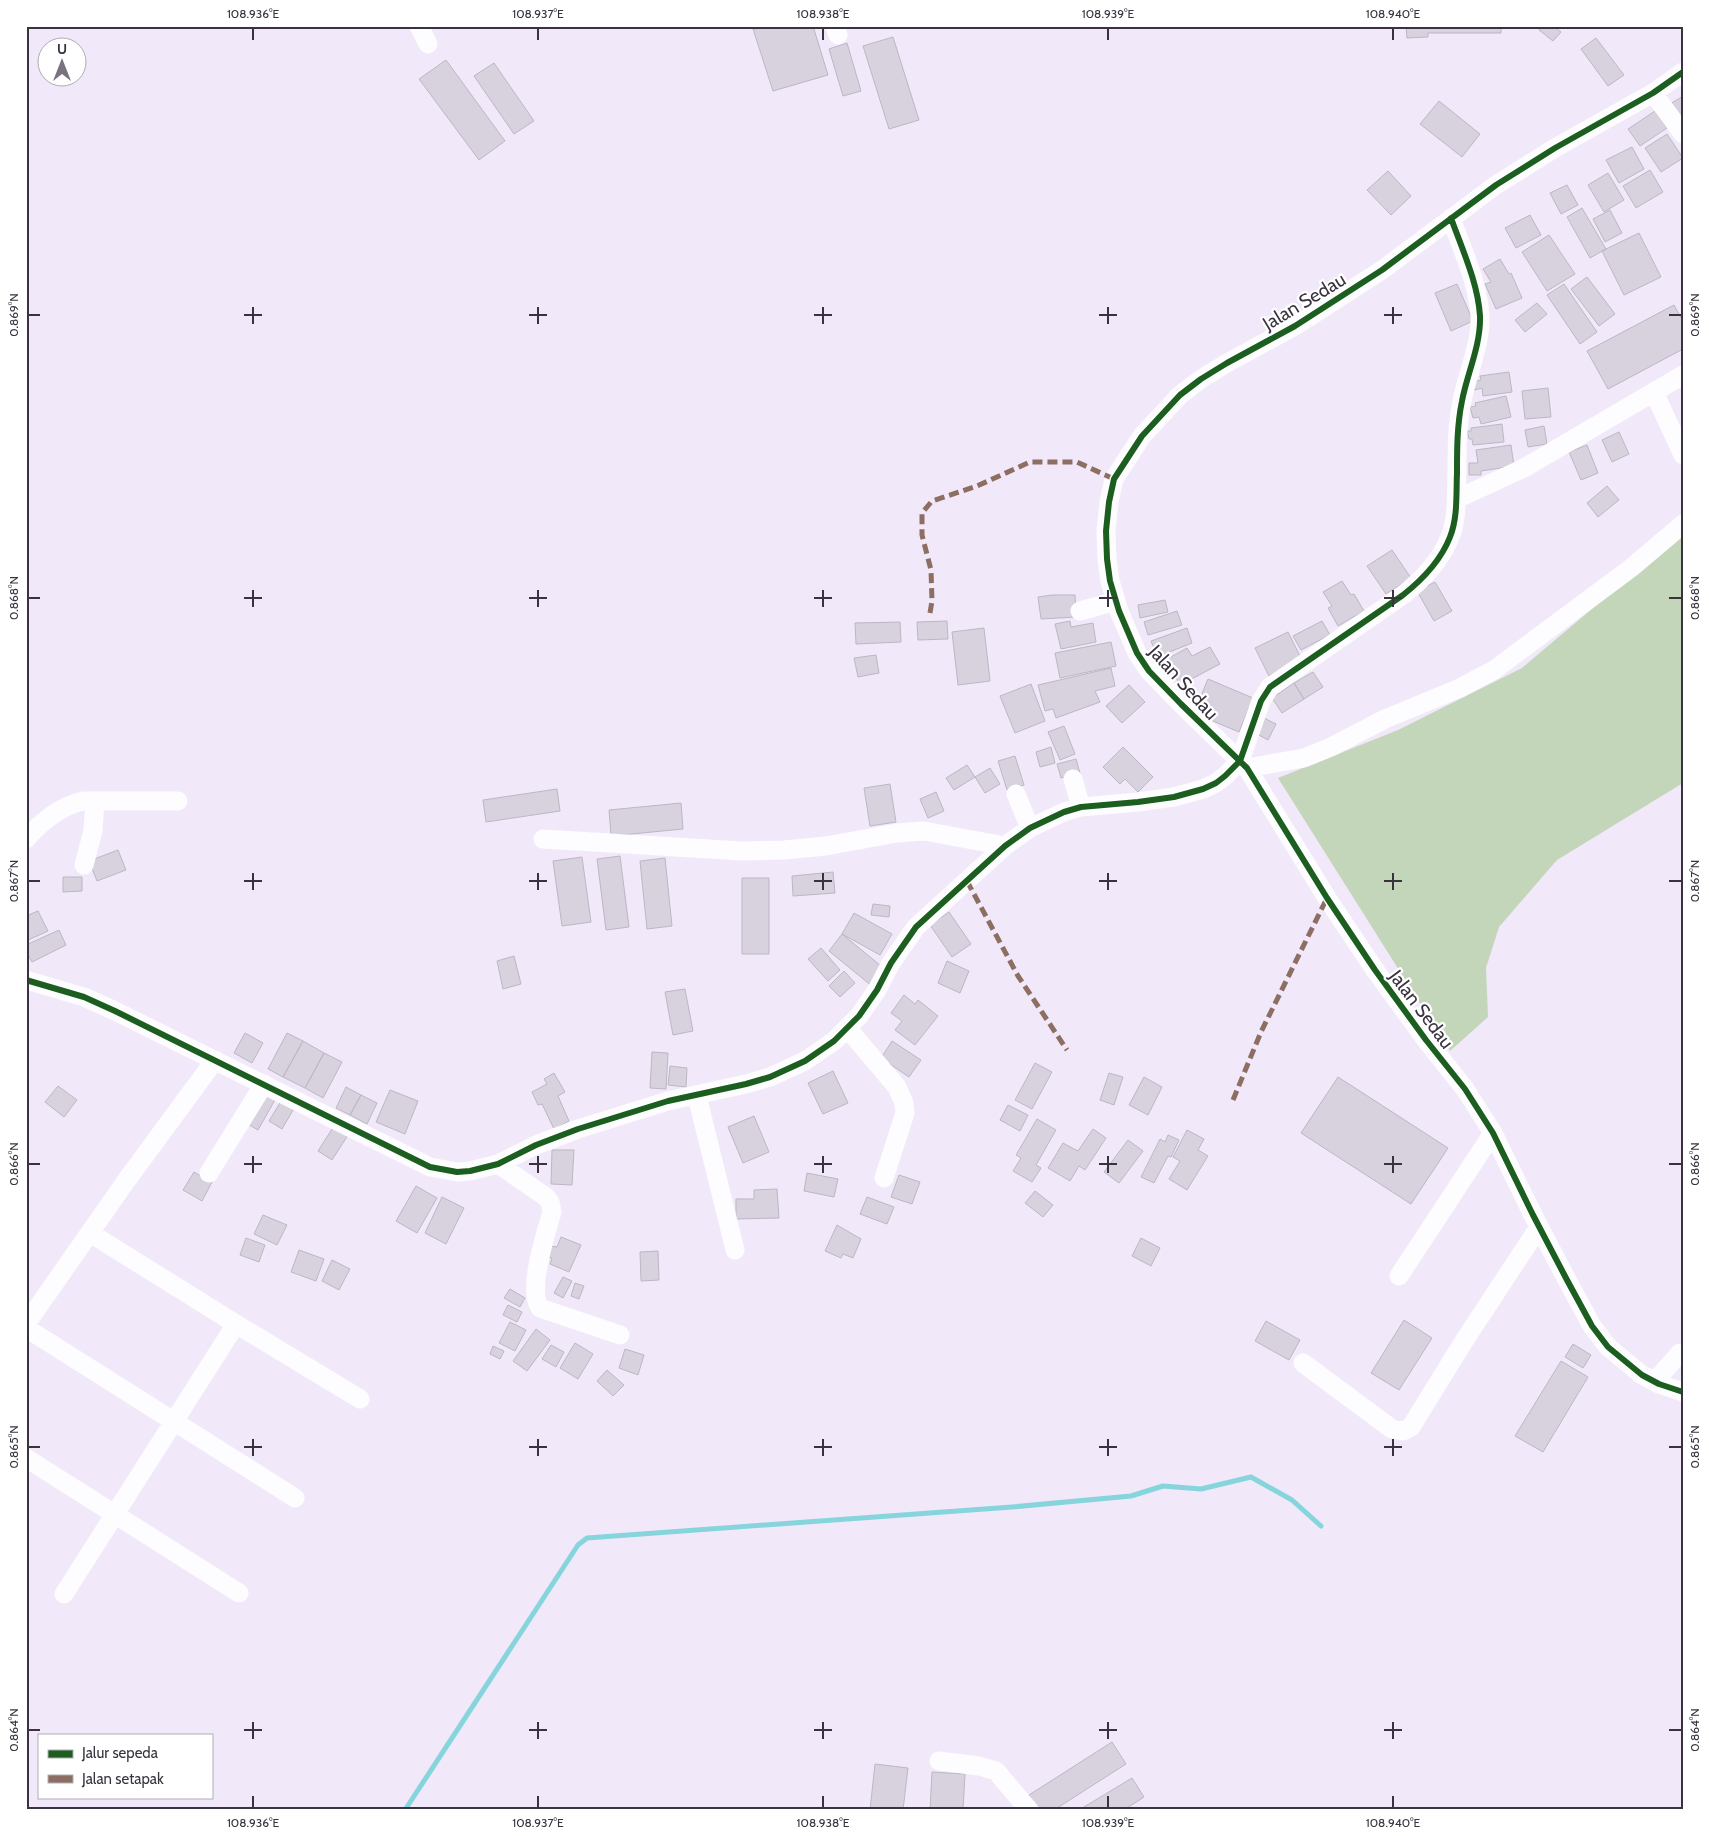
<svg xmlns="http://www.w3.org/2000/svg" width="1709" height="1836" viewBox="0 0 1709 1836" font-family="Cabin,sans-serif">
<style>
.green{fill:#c3d6b9}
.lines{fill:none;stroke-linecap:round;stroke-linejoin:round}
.stream{stroke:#86d5dd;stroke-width:5}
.building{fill:#d8d2df;stroke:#bcb7c4}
.minor{stroke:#fdfcfe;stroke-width:19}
.quiet{stroke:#8d6e63;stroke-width:5;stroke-dasharray:10 5;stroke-linecap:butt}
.cycleway-casing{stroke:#fff;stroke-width:9}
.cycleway{stroke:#1b5e20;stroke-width:6}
.ticks{fill:none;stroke:#38333e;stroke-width:2}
.labels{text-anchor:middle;stroke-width:4.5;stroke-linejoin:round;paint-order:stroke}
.street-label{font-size:19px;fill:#38333e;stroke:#fff}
.neatline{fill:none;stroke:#38333e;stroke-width:2}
.ticks-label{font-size:12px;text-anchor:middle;fill:#38333e}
</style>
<rect width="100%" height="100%" fill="#f1e8f9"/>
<path class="green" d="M1683,532V783L1557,860L1499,927L1486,968L1488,1017L1450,1051L1278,778L1398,730L1522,668Z"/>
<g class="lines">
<path class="stream" d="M405,1810L578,1545L587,1538L1012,1507L1131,1496L1163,1486L1201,1489L1251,1477L1292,1500L1321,1526"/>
</g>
<path class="building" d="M756,26H813L828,75L773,91L753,29H756Z
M1406,26H1501V33H1428V37L1407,38Z
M1542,26H1553L1561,32L1553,41L1539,30Z
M893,37L919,120L889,129L863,46Z
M1596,38L1624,75L1608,86L1581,49Z
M847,43L861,91L843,96L829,49Z
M446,60L505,141L479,160L419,79Z
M494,63L534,121L514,134L474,76Z
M1683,96V122L1667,106Z
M1439,101L1480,134L1462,157L1420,124Z
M1655,111L1667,128L1640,146L1628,129Z
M1667,134L1683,158L1661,172L1645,148Z
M1632,147L1644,169L1619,183L1606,160Z
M1650,170L1663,192L1636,208L1623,186Z
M1388,171L1411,196L1391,215L1367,190Z
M1608,173L1624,200L1604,212L1588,185Z
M1567,185L1578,205L1561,214L1550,193Z
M1582,208L1606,249L1590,258L1567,217Z
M1610,210L1622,233L1605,242L1593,219Z
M1530,215L1541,235L1516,248L1505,228Z
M1639,233L1661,277L1624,295L1602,251Z
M1549,235L1575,274L1547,291L1522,252Z
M1500,259L1509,274L1511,273L1522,298L1496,309L1485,284L1491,282L1483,269Z
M1587,277L1615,314L1599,326L1571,289Z
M1457,284L1473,321L1451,331L1435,293Z
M1564,284L1597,332L1580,344L1547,295Z
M1537,303L1547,314L1525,332L1515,320Z
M1674,305L1683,321V349L1608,389L1587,351Z
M1509,372L1512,392L1483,396L1482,388L1471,391L1469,383L1481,380L1480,376Z
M1548,388L1551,417L1525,419L1522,391Z
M1506,396L1511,417L1481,424L1479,417L1473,418L1470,407L1476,406L1475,403Z
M1502,424L1504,442L1473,445L1472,439H1469L1467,431H1471V428Z
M1544,426L1547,444L1528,447L1525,430Z
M1619,432L1629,454L1612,462L1602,440Z
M1511,445L1514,466L1481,471V475H1469V463H1478L1476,450Z
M1587,445L1598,473L1581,480L1569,452Z
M1607,486L1619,500L1598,517L1587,503Z
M1392,550L1411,578L1386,594L1367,566Z
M1342,581L1351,595L1354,594L1364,611L1338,626L1328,608L1332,606L1323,592Z
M1435,582L1452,611L1434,621L1417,591Z
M1052,595H1075L1076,617L1041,619L1038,597Z
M1165,600L1168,612L1140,618L1138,605Z
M1177,611L1182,625L1148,635L1144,622Z
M947,621L948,639L918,640L917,622Z
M1070,621L1071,627L1093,623L1096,642L1061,649L1055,624Z
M1322,621L1330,635L1301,650L1293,636Z
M900,622L901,642L856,644L855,623Z
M984,628L990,681L958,685L952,632Z
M1187,628L1192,643L1157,657L1151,641Z
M1288,632L1302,660L1269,676L1255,648Z
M1111,642L1116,666L1060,678L1055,653Z
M1210,647L1220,664L1180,685L1172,671L1167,674L1160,663L1187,648L1192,656Z
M876,655L879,673L858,677L854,658Z
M1111,668L1115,686L1095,691L1100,702L1056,718L1053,709L1045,711L1038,685Z
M1313,672L1323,687L1304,699L1294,683Z
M1208,679L1253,698L1239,732L1194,713Z
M1294,683L1304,699L1282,713L1272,698Z
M1031,684L1045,721L1015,733L1000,696Z
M1129,685L1145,702L1122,723L1106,706Z
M1264,718L1276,724L1268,740L1257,734Z
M1064,726L1075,754L1060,760L1048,732Z
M1051,747L1055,763L1040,767L1036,752Z
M1123,747L1153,777L1138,792L1125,779L1120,784L1103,767Z
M1015,756L1024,785L1007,790L998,761Z
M1076,759L1080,773L1061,778L1057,764Z
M967,765L975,777L954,790L946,778Z
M990,768L1000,784L985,793L975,777Z
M890,784L896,822L870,826L864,788Z
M557,789L560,811L486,822L483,800Z
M936,792L944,811L928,818L920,799Z
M681,803L683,829L611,836L609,810Z
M118,850L126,870L97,881L89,861Z
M620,856L629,927L606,930L597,859Z
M582,857L591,922L562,926L553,861Z
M665,858L672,926L647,929L640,861Z
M833,872L835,893L793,896L792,876Z
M63,877H82V891L63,892Z
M742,878H769V954H742Z
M873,904L890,906L889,917L871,915Z
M38,911L48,931L26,941V916Z
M949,912L971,944L952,957L930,925Z
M854,913L892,934L880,955L842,934Z
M59,930L66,945L32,962L26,951V945Z
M842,934L886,970L873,987L829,951Z
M821,948L840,970L828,981L808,959Z
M514,956L521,984L503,989L497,961Z
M947,961L969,971L960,993L938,983Z
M844,971L855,983L840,997L829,986Z
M685,989L693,1031L673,1035L665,992Z
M904,995L915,1004L918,1000L938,1016L915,1045L895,1030L902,1021L891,1013Z
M245,1033L263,1043L252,1063L234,1053Z
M287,1033L303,1041L283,1077L268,1069Z
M303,1041L324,1053L305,1088L283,1077Z
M892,1041L921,1060L909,1077L881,1058Z
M652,1052L668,1053L666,1089L650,1088Z
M324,1053L342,1062L323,1098L305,1088Z
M1035,1063L1052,1072L1032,1109L1015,1100Z
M670,1066L687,1068L686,1087L668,1085Z
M833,1071L848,1103L823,1114L808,1083Z
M554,1073L565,1092L558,1096L569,1121L554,1129L542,1104L538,1105L532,1092L547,1084L544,1079Z
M1109,1073L1123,1077L1114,1105L1100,1100Z
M1144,1077L1162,1087L1148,1115L1129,1105Z
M1338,1077L1448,1148L1411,1204L1301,1133Z
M58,1086L77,1100L64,1117L45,1102Z
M346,1087L361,1095L350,1115L336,1108Z
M390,1090L418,1101L405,1134L376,1122Z
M264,1092L276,1098L258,1130L246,1123Z
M361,1095L377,1103L367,1124L350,1115Z
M283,1098L296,1105L282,1129L269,1121Z
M1008,1105L1028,1115L1020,1131L1000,1120Z
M754,1116L769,1152L743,1163L728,1127Z
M1037,1119L1056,1130L1036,1165L1041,1168L1032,1182L1013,1171L1021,1158L1016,1155Z
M334,1126L348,1135L332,1160L318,1151Z
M1093,1129L1106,1138L1085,1170L1079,1166L1070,1181L1048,1168L1063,1143L1078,1151Z
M1187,1130L1204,1139L1198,1150L1208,1156L1187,1190L1169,1179L1180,1161L1173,1157Z
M1168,1135L1179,1140L1171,1157L1168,1156L1154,1183L1141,1177L1160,1139L1165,1142Z
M1128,1140L1143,1151L1119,1183L1104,1172Z
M552,1150H574L572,1185L551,1184Z
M194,1172L212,1182L202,1201L183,1190Z
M807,1173L838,1179L834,1197L804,1191Z
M899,1175L920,1182L912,1204L891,1197Z
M416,1186L437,1198L417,1233L396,1221Z
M777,1189L779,1218L736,1219V1199H754V1190Z
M1035,1191L1053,1205L1043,1217L1025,1203Z
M442,1197L464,1208L446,1244L425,1233Z
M867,1197L894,1207L887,1224L860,1214Z
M263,1215L287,1225L277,1245L254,1234Z
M837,1225L861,1239L853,1258L843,1254L841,1258L825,1251Z
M561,1237L581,1245L569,1272L550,1264L552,1258L547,1257L550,1246L557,1247Z
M246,1238L265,1245L259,1262L240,1255Z
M1141,1238L1160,1248L1151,1266L1132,1256Z
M299,1250L324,1259L316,1281L291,1272Z
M658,1251L659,1280L641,1281L640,1252Z
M332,1260L350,1269L339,1290L322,1281Z
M563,1277L572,1281L563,1298L554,1293Z
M575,1283L584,1286L579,1299L571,1296Z
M510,1289L525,1298L520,1307L504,1298Z
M508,1305L522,1312L517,1322L503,1315Z
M1404,1320L1432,1338L1399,1390L1371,1373Z
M1266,1321L1300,1340L1289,1360L1255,1341Z
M510,1322L526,1330L515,1351L499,1343Z
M536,1329L550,1340L527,1371L513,1361Z
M575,1343L593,1354L578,1379L560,1368Z
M1573,1344L1591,1355L1583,1368L1565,1357Z
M551,1345L564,1352L556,1367L542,1359Z
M493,1346L504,1351L500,1359L490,1354Z
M625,1349L644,1355L638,1375L619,1368Z
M1561,1361L1588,1377L1543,1452L1515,1436Z
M607,1370L624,1385L613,1396L597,1381Z
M1112,1742L1126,1764L1054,1810H1039L1029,1795Z
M875,1764L908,1768L903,1810H870Z
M932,1772L965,1774L963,1810H930Z
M1132,1778L1144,1797L1124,1810H1079Z"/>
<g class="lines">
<path class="minor" d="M419,26L428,44
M835,26L838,35
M1683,72L1653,93L1555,148L1496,185L1382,270L1295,326L1227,363L1201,379L1180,395L1142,436L1114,479L1109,502L1106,531L1107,559L1110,581L1119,611L1137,653L1149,671L1181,704L1247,768L1327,898L1375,970L1426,1040L1465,1089L1493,1133L1533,1215L1567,1280L1592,1326L1608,1347L1642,1375L1659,1384L1683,1392
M1653,93L1683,134
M1654,392L1683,455
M1457,499L1524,468L1683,375
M1080,611L1116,601
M1247,768L1304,758L1331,747L1385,719L1460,688L1494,670L1631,568L1683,524
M1073,779L1081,807
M1016,794L1030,828
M26,839C41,822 61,806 83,801H178
M543,839L742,851L784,850L826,846L897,833L924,831L1005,846
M84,865L93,831L95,801
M26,980L84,997L115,1011L430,1167L457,1172L470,1171L498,1164L536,1145L578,1129L668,1101L746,1084L770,1077L805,1061L834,1041L859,1016L877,990L891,963L916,927L1005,846L1030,828L1064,812L1081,807L1138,802L1174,797L1203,789L1216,783L1225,776L1240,761L1261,701L1270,687L1403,595C1422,580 1441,560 1450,537C1458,517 1456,494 1457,473C1457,449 1457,425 1462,401C1467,374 1481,345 1480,316C1478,283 1462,249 1451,218
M848,1029L897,1087L904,1103L905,1113L884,1178
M697,1096L735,1250
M498,1164L546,1197L550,1202L552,1212C546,1233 527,1289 540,1308L620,1335
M209,1173L264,1084
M90,1233L236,1324L360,1399
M1399,1276L1493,1133
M26,1324L126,1181L215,1060
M26,1328L295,1498
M1303,1363L1392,1429L1403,1431L1411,1427L1464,1341L1539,1227
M1655,1381L1680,1353
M26,1458L239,1593
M64,1594L236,1324
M939,1761L979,1766L996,1771L1029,1810"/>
<path class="quiet" d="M930,613L932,601L931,570L922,535V513L932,501L977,486L1030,462H1077L1114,479
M967,881L1018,976L1067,1050
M1233,1100L1261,1032L1327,898"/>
<defs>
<path id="cycleway" d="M1683,72L1653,93L1555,148L1496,185L1382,270L1295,326L1227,363L1201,379L1180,395L1142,436L1114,479L1109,502L1106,531L1107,559L1110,581L1119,611L1137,653L1149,671L1181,704L1247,768L1327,898L1375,970L1426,1040L1465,1089L1493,1133L1533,1215L1567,1280L1592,1326L1608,1347L1642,1375L1659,1384L1683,1392
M26,980L84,997L115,1011L430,1167L457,1172L470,1171L498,1164L536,1145L578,1129L668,1101L746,1084L770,1077L805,1061L834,1041L859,1016L877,990L891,963L916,927L1005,846L1030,828L1064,812L1081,807L1138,802L1174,797L1203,789L1216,783L1225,776L1240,761L1261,701L1270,687L1403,595C1422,580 1441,560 1450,537C1458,517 1456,494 1457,473C1457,449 1457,425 1462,401C1467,374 1481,345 1480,316C1478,283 1462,249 1451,218"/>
</defs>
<use href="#cycleway" class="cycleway-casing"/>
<use href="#cycleway" class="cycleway"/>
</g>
<path class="ticks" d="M253,28V40M538,28V40M823,28V40M1108,28V40M1393,28V40M253,307V324M538,307V324M823,307V324M1108,307V324M1393,307V324M28,315H40M244,315H262M529,315H547M814,315H832M1099,315H1117M1384,315H1402M1669,315H1682M253,590V607M538,590V607M823,590V607M1108,590V607M1393,590V607M28,598H40M244,598H262M529,598H547M814,598H832M1099,598H1117M1384,598H1402M1669,598H1682M253,873V890M538,873V890M823,873V890M1108,873V890M1393,873V890M28,881H40M244,881H262M529,881H547M814,881H832M1099,881H1117M1384,881H1402M1669,881H1682M253,1156V1173M538,1156V1173M823,1156V1173M1108,1156V1173M1393,1156V1173M28,1164H40M244,1164H262M529,1164H547M814,1164H832M1099,1164H1117M1384,1164H1402M1669,1164H1682M253,1439V1456M538,1439V1456M823,1439V1456M1108,1439V1456M1393,1439V1456M28,1447H40M244,1447H262M529,1447H547M814,1447H832M1099,1447H1117M1384,1447H1402M1669,1447H1682M253,1722V1739M538,1722V1739M823,1722V1739M1108,1722V1739M1393,1722V1739M28,1730H40M244,1730H262M529,1730H547M814,1730H832M1099,1730H1117M1384,1730H1402M1669,1730H1682M253,1796V1808M538,1796V1808M823,1796V1808M1108,1796V1808M1393,1796V1808"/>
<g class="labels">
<g class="street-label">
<text transform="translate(1304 301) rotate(-31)" y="7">Jalan Sedau</text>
<text transform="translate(1184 682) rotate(48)" y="7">Jalan Sedau</text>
<text transform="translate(1422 1009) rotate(53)" y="7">Jalan Sedau</text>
</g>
</g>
<rect width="1709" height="1836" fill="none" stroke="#ffffff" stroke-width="55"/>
<rect x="38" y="1734" width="175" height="65" fill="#ffffff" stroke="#afadb2"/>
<rect x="48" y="1750" width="25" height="8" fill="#1b5e20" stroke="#afadb2"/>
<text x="82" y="1758" font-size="15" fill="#38333e">Jalur sepeda</text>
<rect x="48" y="1775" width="25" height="8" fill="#8d6e63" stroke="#afadb2"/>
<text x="82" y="1784" font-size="15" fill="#38333e">Jalan setapak</text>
<g transform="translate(62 62)"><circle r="24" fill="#ffffff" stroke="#afadb2"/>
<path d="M0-4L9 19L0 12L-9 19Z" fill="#79727f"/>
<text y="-8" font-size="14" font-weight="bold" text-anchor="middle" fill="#38333e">U</text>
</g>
<rect x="28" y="28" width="1654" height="1780" class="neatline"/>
<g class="ticks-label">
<text x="253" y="18">108.936°E</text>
<text x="538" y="18">108.937°E</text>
<text x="823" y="18">108.938°E</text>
<text x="1108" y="18">108.939°E</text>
<text x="1393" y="18">108.940°E</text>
<text transform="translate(14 315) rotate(-90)" y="4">0.869°N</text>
<text transform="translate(1695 315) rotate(-90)" y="4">0.869°N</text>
<text transform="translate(14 598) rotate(-90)" y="4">0.868°N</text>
<text transform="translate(1695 598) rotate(-90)" y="4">0.868°N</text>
<text transform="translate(14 881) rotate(-90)" y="4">0.867°N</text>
<text transform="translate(1695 881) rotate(-90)" y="4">0.867°N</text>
<text transform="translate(14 1164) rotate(-90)" y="4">0.866°N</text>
<text transform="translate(1695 1164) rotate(-90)" y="4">0.866°N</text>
<text transform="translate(14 1447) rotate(-90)" y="4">0.865°N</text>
<text transform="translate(1695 1447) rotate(-90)" y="4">0.865°N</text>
<text transform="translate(14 1730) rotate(-90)" y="4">0.864°N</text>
<text transform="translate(1695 1730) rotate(-90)" y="4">0.864°N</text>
<text x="253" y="1827">108.936°E</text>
<text x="538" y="1827">108.937°E</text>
<text x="823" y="1827">108.938°E</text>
<text x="1108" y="1827">108.939°E</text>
<text x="1393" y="1827">108.940°E</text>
</g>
</svg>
